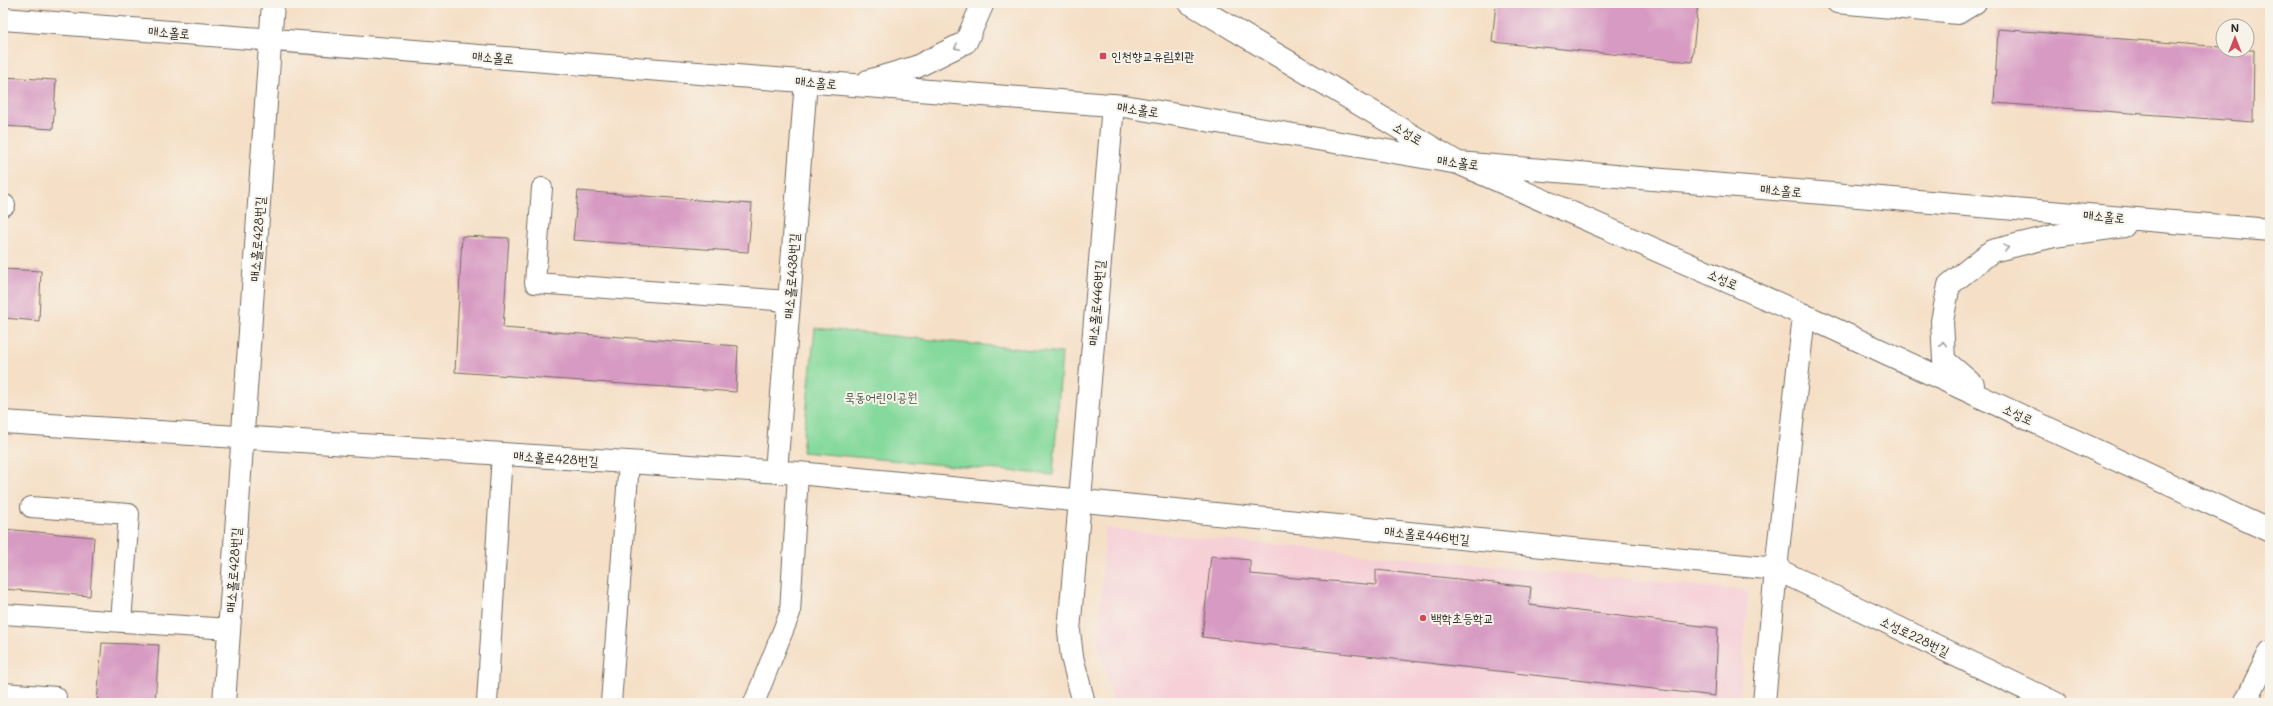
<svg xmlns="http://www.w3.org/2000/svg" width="2273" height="706" viewBox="0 0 2273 706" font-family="Mali,'Poor Story',sans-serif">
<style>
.built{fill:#f6cfd7}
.green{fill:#85d99c;stroke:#588264}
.building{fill:#d79ac2}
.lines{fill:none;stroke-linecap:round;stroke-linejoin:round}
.lane-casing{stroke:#726a61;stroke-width:22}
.street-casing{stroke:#726a61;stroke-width:24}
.secondary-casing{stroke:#726a61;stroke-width:24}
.lane{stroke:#fff;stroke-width:20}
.street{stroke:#fff;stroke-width:22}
.secondary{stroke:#fff;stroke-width:22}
.oneway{stroke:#a0a0a0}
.poi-dot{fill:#d1495b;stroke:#f7f3e8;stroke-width:1.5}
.labels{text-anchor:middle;stroke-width:4;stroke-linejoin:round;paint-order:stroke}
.street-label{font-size:13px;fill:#2b2b2b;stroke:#f7f3e8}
.poi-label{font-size:13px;fill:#2b2b2b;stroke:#f7f3e8;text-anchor:start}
.park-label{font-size:13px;fill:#425647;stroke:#f7f3e8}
</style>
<rect width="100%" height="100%" fill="#f7f3e8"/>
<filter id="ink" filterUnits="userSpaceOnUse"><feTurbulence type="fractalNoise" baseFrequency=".025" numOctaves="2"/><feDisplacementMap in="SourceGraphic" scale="8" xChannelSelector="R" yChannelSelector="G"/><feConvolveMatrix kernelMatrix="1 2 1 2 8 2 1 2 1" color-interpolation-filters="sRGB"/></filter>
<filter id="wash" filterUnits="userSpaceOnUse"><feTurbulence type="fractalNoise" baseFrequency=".012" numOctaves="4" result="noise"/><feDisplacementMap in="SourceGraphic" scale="16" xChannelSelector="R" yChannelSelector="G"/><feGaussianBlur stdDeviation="0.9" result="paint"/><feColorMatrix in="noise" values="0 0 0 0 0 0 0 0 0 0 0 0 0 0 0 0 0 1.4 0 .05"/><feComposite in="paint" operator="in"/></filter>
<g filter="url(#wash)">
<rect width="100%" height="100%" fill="#f5dfc6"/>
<path class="built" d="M1105,528L1749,591L1739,703H1114L1099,645Z"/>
<path class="green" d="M815,328L1062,353L1053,475L802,452Z"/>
<g id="blocks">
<path class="building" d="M1496,3H1698L1692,62L1492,42Z
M1998,29L2223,47V50H2254L2253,122L1994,103Z
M3,77L56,80L53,129L3,126Z
M578,191L752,204L748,252L573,240Z
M462,236L509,238L503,328L738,346L736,392L455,372Z
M3,269L41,271L39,321L3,318Z
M3,529L94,537L90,596L3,589Z
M1211,556L1250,560V574L1376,585V570L1531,587L1529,605L1718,628L1715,696L1202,637Z
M102,643L159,645L155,703H97Z"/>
</g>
</g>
<g filter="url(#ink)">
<use href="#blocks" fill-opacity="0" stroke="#726a61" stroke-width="1"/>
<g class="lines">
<defs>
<path id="lane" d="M1837,3L1958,14L1976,3
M542,188L535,283L789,301
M3,205H5
M31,507L129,514L121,622
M3,614L229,629
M3,693L56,697L55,703
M487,703L502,454
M611,703L629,462
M754,703L790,613L798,473"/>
<path id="street" d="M3,422L798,473L1776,569L2055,703
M776,472L806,81
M224,703L273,3
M1084,703L1072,657L1069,631L1113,105
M1764,703L1776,569L1804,315
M2245,703L2270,652"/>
<path id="secondary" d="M1190,3L1458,163L1804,315L2270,531
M3,19L1124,106L1458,163L2270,230
M868,81L916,67L966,42L983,3
M1973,385L1944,360L1942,321L1949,285L1992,251L2054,236L2124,226"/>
</defs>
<use href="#lane" class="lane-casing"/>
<use href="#street" class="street-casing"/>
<use href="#secondary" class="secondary-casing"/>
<use href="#lane" class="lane"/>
<use href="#street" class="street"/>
<use href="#secondary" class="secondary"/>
</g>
<defs><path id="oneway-chevron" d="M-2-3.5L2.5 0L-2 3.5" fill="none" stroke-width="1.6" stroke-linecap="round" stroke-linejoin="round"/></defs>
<g class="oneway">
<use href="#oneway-chevron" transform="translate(957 47) rotate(154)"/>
<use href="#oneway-chevron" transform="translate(2006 248) rotate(-13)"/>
<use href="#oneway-chevron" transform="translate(1943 344) rotate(-94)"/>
</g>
</g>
<g class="poi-dot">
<rect x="1099" y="52" width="8" height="8" rx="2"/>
<circle cx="1423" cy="618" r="4"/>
</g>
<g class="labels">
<g class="street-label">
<text transform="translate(169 32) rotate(4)" y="5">매소홀로</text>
<text transform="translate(493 57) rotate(4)" y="5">매소홀로</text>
<text transform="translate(816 82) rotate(5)" y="5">매소홀로</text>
<text transform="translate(1138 109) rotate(8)" y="5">매소홀로</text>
<text transform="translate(1408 133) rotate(31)" y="5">소성로</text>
<text transform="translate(1458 162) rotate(7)" y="5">매소홀로</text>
<text transform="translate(1781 190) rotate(5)" y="5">매소홀로</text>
<text transform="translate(2104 216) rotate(5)" y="5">매소홀로</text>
<text transform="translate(257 239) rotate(-86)" y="5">매소홀로428번길</text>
<text transform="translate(791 276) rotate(-86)" y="5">매소홀로438번길</text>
<text transform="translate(1723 279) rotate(24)" y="5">소성로</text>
<text transform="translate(1096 303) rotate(-85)" y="5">매소홀로446번길</text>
<text transform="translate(2018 414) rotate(25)" y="5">소성로</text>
<text transform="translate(556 458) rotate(4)" y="5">매소홀로428번길</text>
<text transform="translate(1427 535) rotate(6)" y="5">매소홀로446번길</text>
<text transform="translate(233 570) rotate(-86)" y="5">매소홀로428번길</text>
<text transform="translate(1915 636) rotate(26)" y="5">소성로228번길</text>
</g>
<g class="poi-label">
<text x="1111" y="61">인천향교유림회관</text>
<text x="1431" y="623">백학초등학교</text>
</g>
<g class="park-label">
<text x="881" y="402">묵동어린이공원</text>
</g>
</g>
<rect width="2273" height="706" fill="none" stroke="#f7f3e8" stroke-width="16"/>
<g transform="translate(2235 38)"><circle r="19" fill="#f7f3e8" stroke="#a5a39c"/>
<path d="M0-3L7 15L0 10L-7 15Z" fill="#d1495b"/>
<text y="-6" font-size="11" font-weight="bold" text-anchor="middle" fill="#2b2b2b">N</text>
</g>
</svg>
